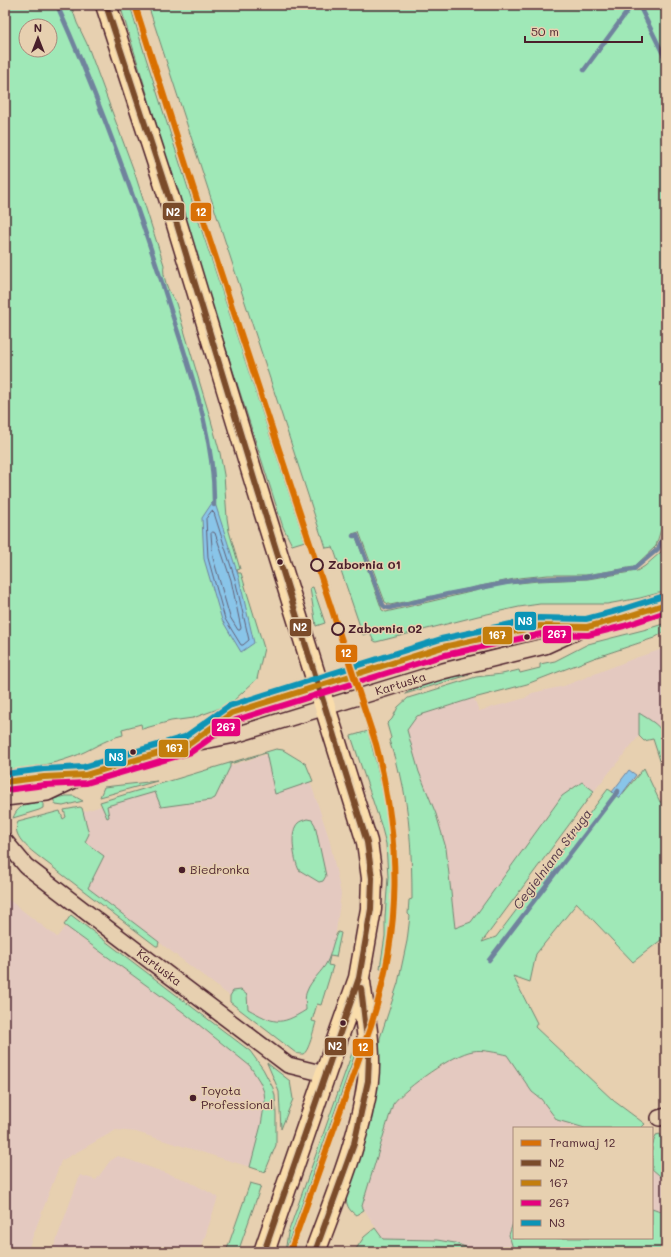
<svg xmlns="http://www.w3.org/2000/svg" width="671" height="1257" viewBox="0 0 671 1257" font-family="Mali,sans-serif">
<style>
.built{fill:#e4c9c0}
.green{fill:#9fe8b7;stroke:#748471;fill-rule:evenodd}
.water{fill:#89c5e9;stroke:#70839d}
.lines{fill:none;stroke-linecap:round;stroke-linejoin:round}
.shore{stroke:#636177;stroke-width:1}
.stream{stroke:#70839d;stroke-width:4.5}
.minor-casing{stroke:#4a1f2b;stroke-width:18}
.major-casing{stroke:#4a1f2b;stroke-width:23}
.minor{stroke:#e7d0b0;stroke-width:15}
.major{stroke:#faddab;stroke-width:20}
.bus-1-casing{stroke:#e7d0b0;stroke-width:9}
.bus-2-casing{stroke:#e7d0b0;stroke-width:9}
.bus-3-casing{stroke:#e7d0b0;stroke-width:9}
.bus-4-casing{stroke:#e7d0b0;stroke-width:9}
.bus-1{stroke:#7a4b2a;stroke-width:6}
.bus-2{stroke:#c37e0d;stroke-width:6}
.bus-3{stroke:#e5007d;stroke-width:6}
.bus-4{stroke:#0b94b6;stroke-width:6}
.tram-1-casing{stroke:#e7d0b0;stroke-width:9}
.tram-1{stroke:#d97006;stroke-width:6}
.bus-dot{fill:#4a1f2b;stroke:#e7d0b0;stroke-width:1.5}
.stop-dot{fill:#e7d0b0;stroke:#4a1f2b;stroke-width:2}
.labels{text-anchor:middle;stroke-width:3;stroke-linejoin:round;paint-order:stroke}
.stop-label{font-size:12px;font-weight:bold;fill:#4a1f2b;stroke:#e7d0b0;text-anchor:start}
.street-label{font-size:12px;fill:#4a1f2b;stroke:#e7d0b0}
.poi-label{font-size:12px;fill:#4a1f2b;stroke:#e7d0b0;text-anchor:start}
.water-label{font-size:13px;font-style:italic;fill:#533848;stroke:#e7d0b0}
.line-badge{stroke:#e7d0b0;stroke-width:1.5}
.badge-label{font-size:11px;text-anchor:middle;font-weight:bold;fill:#fff}
</style>
<rect width="100%" height="100%" fill="#e7d0b0"/>
<filter id="ink" filterUnits="userSpaceOnUse"><feTurbulence type="fractalNoise" baseFrequency=".025" numOctaves="2"/><feDisplacementMap in="SourceGraphic" scale="8" xChannelSelector="R" yChannelSelector="G"/><feConvolveMatrix kernelMatrix="1 2 1 2 8 2 1 2 1" color-interpolation-filters="sRGB"/></filter>
<g filter="url(#ink)">
<path class="built" d="M666,648V739L664,734L639,713V736L594,791L582,782L562,796L471,922L455,928L446,848L436,814L419,772L407,730L417,716L474,698L479,711L500,705L505,704L525,698L532,693L564,686L635,658Z
M277,751L305,766L329,838L341,894L334,947L325,975L307,1011L287,1024L260,1019L59,866L57,820Z
M5,897L57,937L66,926L183,1012L250,1066L260,1082L264,1092L265,1101L261,1125L250,1167L136,1132L116,1130L61,1161L27,1252H5Z
M474,1050L507,1054L532,1092L541,1099L557,1120L585,1128H514V1238H652V1169L666,1181V1252H479L455,1243L437,1240L383,1239L362,1206L393,1104L397,1099L415,1083L456,1056Z
M118,1156L186,1180L218,1197L200,1252H52L80,1175L96,1180L110,1161Z"/>
<path class="green" d="M5,5H71L77,23L87,44L134,171L164,265C162,275 168,293 175,300L210,417L220,453L224,475L227,518L229,531L240,569L237,570L238,573H241L264,648L257,679L232,702L215,710L193,718L171,721L142,729L141,724L122,729L123,735C105,739 90,751 72,757C51,765 27,768 5,770ZM26,26H50V50H26Z
M120,5H130L144,52L195,210L305,541L292,545L283,527L198,261Z
M148,5H666V519H664L656,546L634,567L586,575H548L519,578L390,605L385,602L359,532L352,534L354,538L356,537L381,607L382,610L386,612L500,585L538,581L588,579L637,571L645,566L661,552L666,540V591L640,598L607,604H540L519,607L478,616L376,642L373,640L370,632L363,635L333,547L326,548L322,535H321Z
M313,587L325,623L316,626L310,588Z
M666,623V631L654,638L594,658L527,684L474,698L417,716L407,730L419,772L436,814L446,848L455,928L471,922L562,796L582,782L594,791L482,942L496,937L608,789L620,797L644,768L660,802H664L666,806V936L633,962L577,903L536,954L530,982L513,976L537,1023L535,1027L614,1101L645,1124L641,1128H585L557,1120L541,1099L532,1092L507,1055C498,1053 482,1049 473,1051C453,1054 406,1087 393,1104L362,1206L364,1210L356,1215C348,1210 346,1204 346,1195L376,1088L380,1038L398,983L407,941L410,916L408,914L409,900L412,899C412,856 410,814 400,772H398L395,759L389,740L391,738L387,724L392,719L398,707L408,698L476,677L502,674L519,670L520,673L540,668V664L555,661L588,644L647,629Z
M469,675L405,694C424,680 446,678 469,675Z
M639,713C650,720 662,726 666,739V779L653,739L644,741L639,736Z
M368,731C378,770 388,809 392,850C395,890 390,930 383,968H380L385,936V917L388,877L386,844L381,825L351,736Z
M276,749L283,750L306,764L313,781L275,794L266,753L230,764V767L215,798L211,800L161,807L155,792L107,806L109,817L107,818L100,802Z
M157,781L100,797L104,787Z
M66,796H74L83,801L63,806L56,805L53,799Z
M43,801V808L39,810L13,818C19,803 29,804 43,801Z
M80,807L82,808L89,834L85,842L104,856L88,888L159,942L158,946H156L38,856C28,848 11,835 18,822L60,811L63,819L66,817L64,810Z
M307,819L312,820L315,825L326,876L323,881L319,882L299,870C294,860 289,831 298,823C300,821 304,820 307,819Z
M71,915L250,1051L263,1069L273,1088L275,1096L276,1114V1145L265,1172L250,1167L261,1125L265,1101L264,1092L260,1082L250,1066L183,1012L64,925Z
M338,932L341,933L336,957L330,956L328,965L333,966L321,1005L317,1004L312,1021L316,1022C314,1028 309,1052 303,1054C302,1054 297,1054 296,1053L230,1002V996L233,991L241,990L247,995L248,1009C274,1023 279,1027 306,1010C306,1004 304,997 307,991C311,980 322,972 327,962C331,955 334,936 338,932Z
M358,1036L361,1037L285,1252L288,1233Z
M267,1063L290,1081L293,1099L281,1129L279,1092L276,1084Z
M660,1134L666,1148V1181L652,1169V1146L656,1135Z
M250,1183L261,1186L238,1252H226Z
M652,1208L666,1213V1252H514L509,1235L514,1220V1238H652Z
M375,1228L383,1239L437,1240L455,1243L479,1252H354L364,1237Z"/>
<path class="water" d="M214,500L239,578L254,643L241,652L222,620L204,559L202,518Z
M629,770L636,775L619,798L612,792Z"/>
<g class="lines">
<path class="shore" d="M212,511L214,513L235,579L249,640L243,645H241L225,619L208,558L206,519Z
M213,532L215,533L231,580L241,628L240,630H238L230,617L213,558L211,534Z"/>
<path class="stream" d="M57,5C102,105 139,209 172,314C192,376 215,439 214,505
M639,5L666,60
M584,70L632,5
M353,536L357,535L383,605L385,607L389,608L448,594L511,582L534,579L586,577L634,569L658,549L663,537
M489,960L618,791"/>
<defs>
<g id="minor">
<path d="M193,741L232,713L443,647L540,626L582,627"/>
<path d="M5,782L44,777L78,775"/>
<path id="s1" d="M5,798L47,793L85,775L189,744L235,735L443,671L545,646L587,627L622,618L666,604"/>
<path id="s2" d="M5,841L26,866L162,970L288,1065L325,1074"/>
<path d="M659,1118L666,1116"/>
</g>
<path id="major" d="M106,5L169,198L255,482L367,842L372,878L371,909L359,978L338,1037L264,1252
M315,1252C335,1197 360,1139 368,1081C372,1048 364,1014 360,982"/>
</defs>
<use href="#minor" class="minor-casing"/>
<use href="#major" class="major-casing"/>
<use href="#minor" class="minor"/>
<use href="#major" class="major"/>
<defs>
<path id="bus-1" d="M106,5L169,198L255,482L367,842L372,878L371,909L359,978L264,1252
M315,1252L354,1144L368,1081L369,1056L361,988"/>
<path id="bus-2" d="M5,782L44,777L85,775L189,744L232,713L443,647L540,626L587,627L622,618L666,604"/>
<path id="bus-3" d="M6,790L45,785L86,783L191,752L236,720L445,655L541,634L588,635L624,626L666,612"/>
<path id="bus-4" d="M5,774L44,769L84,767L185,737L229,706L441,639L539,618L586,619L620,610L664,596"/>
</defs>
<use href="#bus-1" class="bus-1-casing"/>
<use href="#bus-2" class="bus-2-casing"/>
<use href="#bus-3" class="bus-3-casing"/>
<use href="#bus-4" class="bus-4-casing"/>
<use href="#bus-1" class="bus-1"/>
<use href="#bus-2" class="bus-2"/>
<use href="#bus-3" class="bus-3"/>
<use href="#bus-4" class="bus-4"/>
<defs>
<path id="tram-1" d="M135,5L209,237L376,744C401,842 402,928 371,1025L290,1252"/>
</defs>
<use href="#tram-1" class="tram-1-casing"/>
<use href="#tram-1" class="tram-1"/>
</g>
</g>
<g class="bus-dot">
<circle cx="280" cy="562" r="3.5"/>
<circle cx="527" cy="637" r="3.5"/>
<circle cx="133" cy="752" r="3.5"/>
<circle cx="182" cy="870" r="4"/>
<circle cx="343" cy="1023" r="3.5"/>
<circle cx="193" cy="1098" r="4"/>
</g>
<g class="stop-dot">
<circle cx="317" cy="565" r="6"/>
<circle cx="338" cy="629" r="6"/>
</g>
<g class="labels">
<g class="stop-label">
<text x="328" y="569">Zabornia 01</text>
<text x="348" y="633">Zabornia 02</text>
</g>
<g class="street-label">
<text dy="4" stroke="none"><textPath href="#s1" startOffset="413">Kartuska</textPath></text>
<text dy="4" stroke="none"><textPath href="#s2" startOffset="200">Kartuska</textPath></text>
</g>
<g class="poi-label">
<text x="190" y="874">Biedronka</text>
<text x="201" y="1095">Toyota<tspan x="201" dy="14">Professional</tspan></text>
</g>
<g class="water-label">
<text transform="translate(552 859) rotate(-53)" y="5">Cegielniana Struga</text>
</g>
</g>
<g class="line-badge">
<rect x="162" y="202" width="23" height="19" rx="4" fill="#7a4b2a"/>
<rect x="190" y="202" width="22" height="20" rx="4" fill="#d97006"/>
<rect x="514" y="611" width="23" height="20" rx="4" fill="#0b94b6"/>
<rect x="289" y="618" width="23" height="19" rx="4" fill="#7a4b2a"/>
<rect x="542" y="625" width="30" height="19" rx="4" fill="#e5007d"/>
<rect x="482" y="626" width="31" height="19" rx="4" fill="#c37e0d"/>
<rect x="335" y="644" width="23" height="19" rx="4" fill="#d97006"/>
<rect x="211" y="718" width="30" height="19" rx="4" fill="#e5007d"/>
<rect x="158" y="739" width="31" height="19" rx="4" fill="#c37e0d"/>
<rect x="104" y="748" width="23" height="19" rx="4" fill="#0b94b6"/>
<rect x="324" y="1037" width="23" height="19" rx="4" fill="#7a4b2a"/>
<rect x="352" y="1038" width="22" height="19" rx="4" fill="#d97006"/>
</g>
<g class="badge-label">
<text x="173" y="216">N2</text>
<text x="201" y="216">12</text>
<text x="525" y="625">N3</text>
<text x="300" y="631">N2</text>
<text x="557" y="638">267</text>
<text x="497" y="639">167</text>
<text x="346" y="657">12</text>
<text x="226" y="731">267</text>
<text x="174" y="752">167</text>
<text x="116" y="761">N3</text>
<text x="335" y="1050">N2</text>
<text x="363" y="1051">12</text>
</g>
<rect width="671" height="1257" fill="none" stroke="#e7d0b0" stroke-width="20"/>
<rect x="10" y="10" width="651" height="1237" fill="none" stroke="#4a1f2b" stroke-width="1.5" filter="url(#ink)"/>
<rect x="513" y="1127" width="140" height="112" fill="#e7d0b0" stroke="#a8897b"/>
<rect x="521" y="1140" width="20" height="6" fill="#d97006" stroke="#a8897b"/>
<text x="549" y="1147" font-size="12" fill="#4a1f2b">Tramwaj 12</text>
<rect x="521" y="1160" width="20" height="6" fill="#7a4b2a" stroke="#a8897b"/>
<text x="549" y="1167" font-size="12" fill="#4a1f2b">N2</text>
<rect x="521" y="1180" width="20" height="6" fill="#c37e0d" stroke="#a8897b"/>
<text x="549" y="1187" font-size="12" fill="#4a1f2b">167</text>
<rect x="521" y="1200" width="20" height="6" fill="#e5007d" stroke="#a8897b"/>
<text x="549" y="1207" font-size="12" fill="#4a1f2b">267</text>
<rect x="521" y="1220" width="20" height="6" fill="#0b94b6" stroke="#a8897b"/>
<text x="549" y="1227" font-size="12" fill="#4a1f2b">N3</text>
<g transform="translate(38 38)"><circle r="19" fill="#e7d0b0" stroke="#a8897b"/>
<path d="M0-3L7 15L0 10L-7 15Z" fill="#4a1f2b"/>
<text y="-6" font-size="11" font-weight="bold" text-anchor="middle" fill="#4a1f2b">N</text>
</g>
<path d="M525 36v6h117v-6" fill="none" stroke="#4a1f2b" stroke-width="2"/>
<text x="531" y="36" font-size="12" fill="#4a1f2b" stroke="#e7d0b0" stroke-width="3" paint-order="stroke">50 m</text>
</svg>
